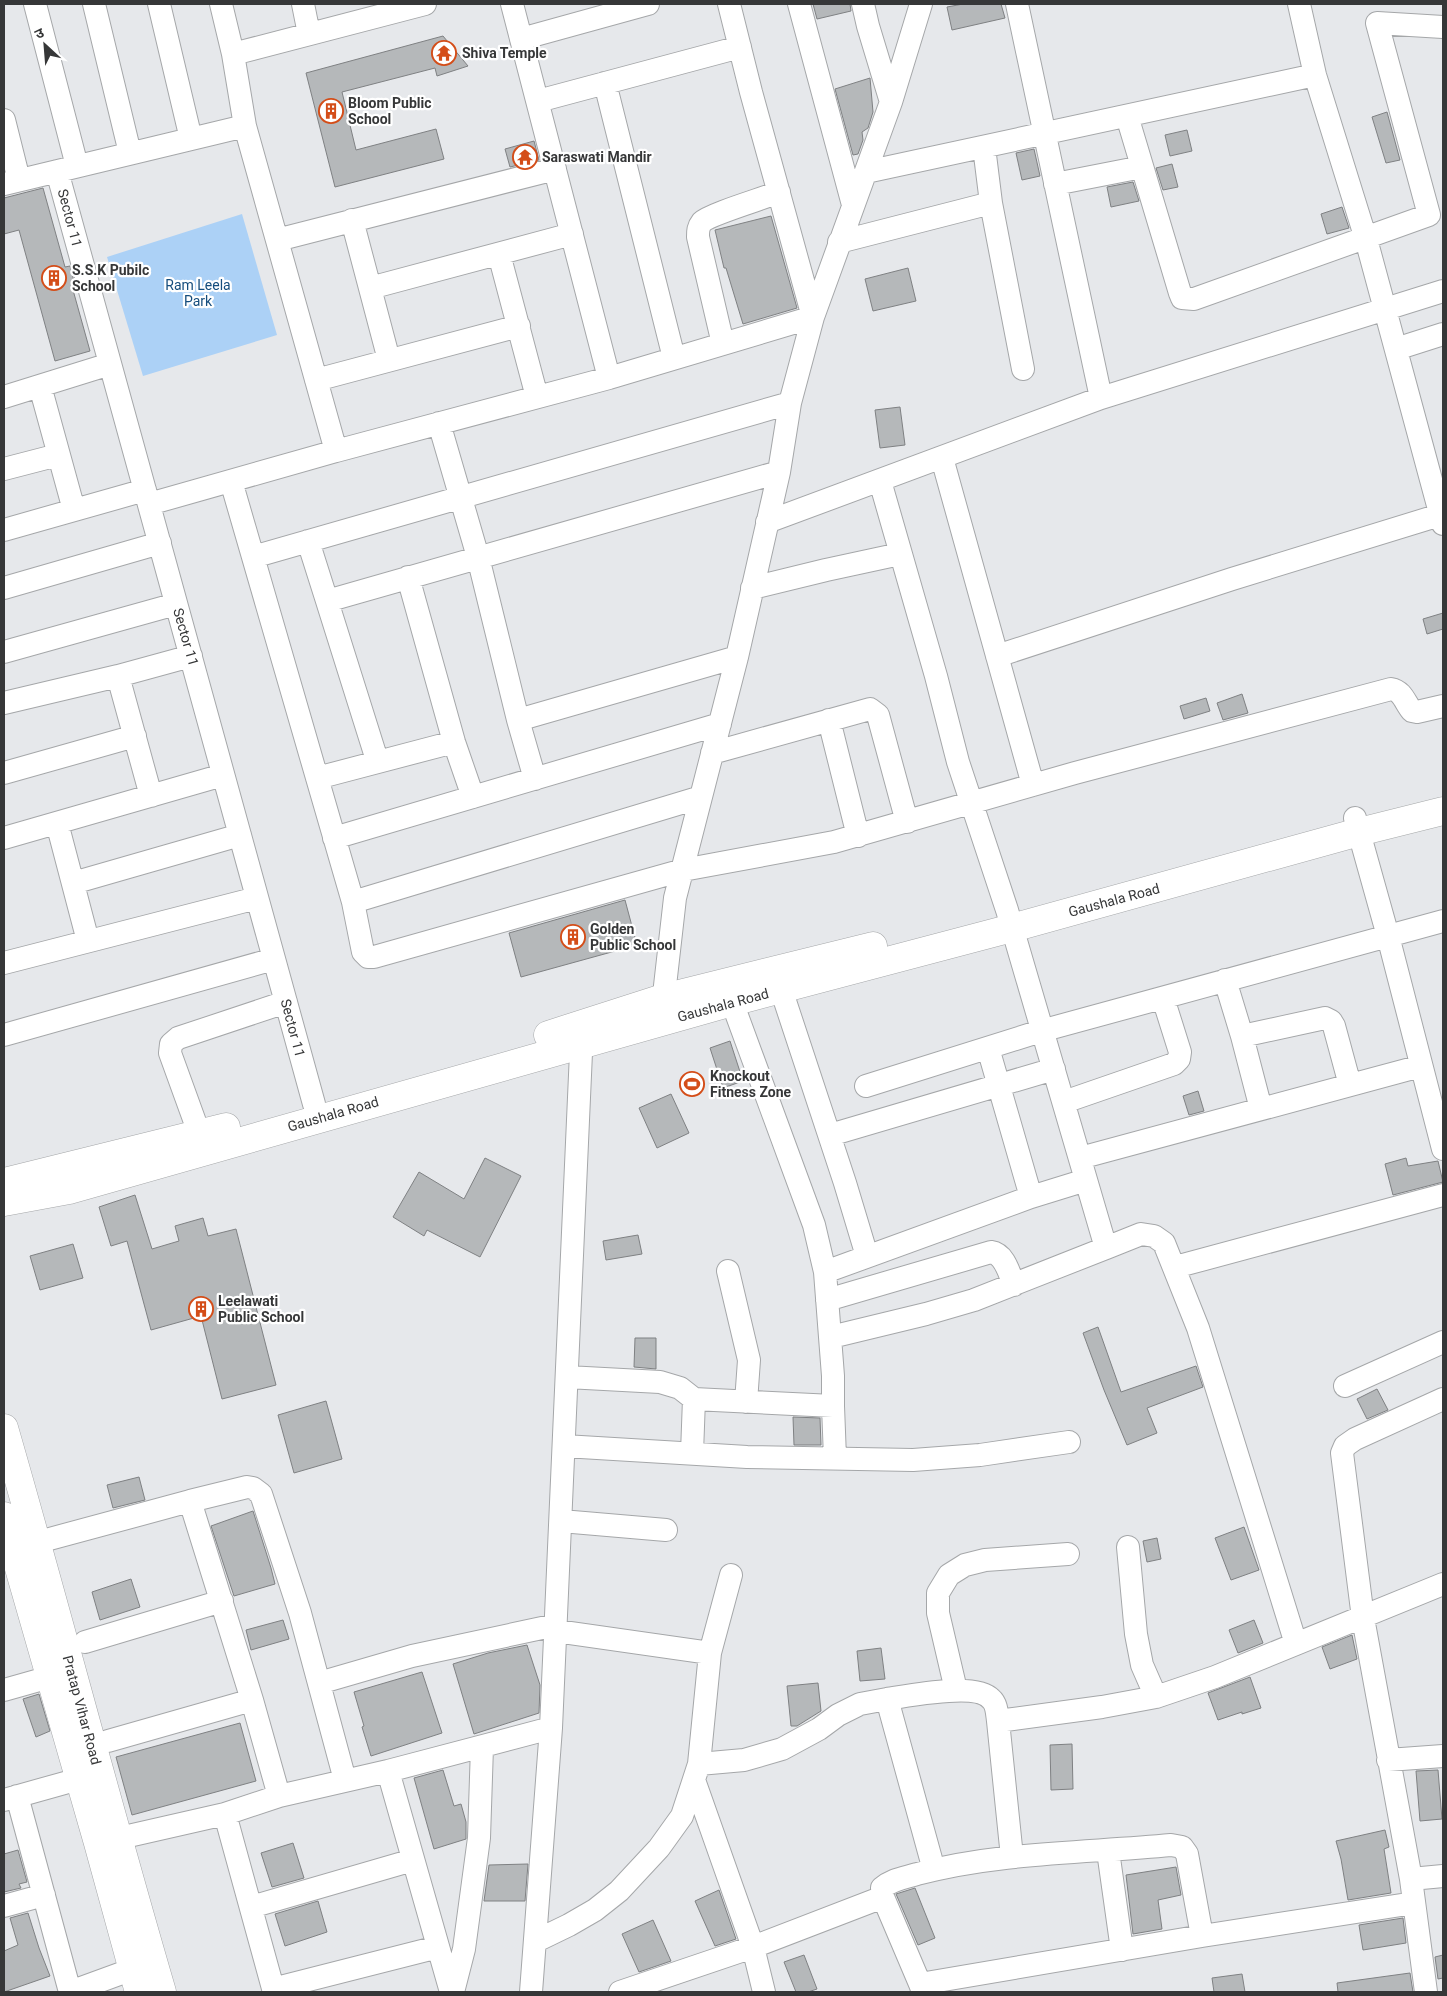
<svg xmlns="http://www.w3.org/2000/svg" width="1447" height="1996" viewBox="0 0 1447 1996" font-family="Roboto,'Noto Sans Devanagari',sans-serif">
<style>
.green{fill:#acd1f6}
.building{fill:#b5b8ba;stroke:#7f8183}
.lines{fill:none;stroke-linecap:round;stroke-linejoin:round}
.street-casing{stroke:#a5a7a9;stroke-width:24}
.secondary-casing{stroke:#a5a7a9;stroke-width:29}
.street{stroke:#fff;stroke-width:22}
.secondary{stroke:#fff;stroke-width:28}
.labels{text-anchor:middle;stroke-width:4.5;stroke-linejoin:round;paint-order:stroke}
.poi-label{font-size:14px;font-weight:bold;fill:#363738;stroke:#fff;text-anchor:start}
.street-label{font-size:14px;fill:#363738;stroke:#fff}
.park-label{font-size:14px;fill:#154d7d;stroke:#fff}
</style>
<rect width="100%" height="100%" fill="#e6e8eb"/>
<path class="green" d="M242,214L277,335L143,376L107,257Z"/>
<path class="building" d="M813,4H850L851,11L817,19Z
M963,4H1001L1005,18L952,30L947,7Z
M443,36L468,66L437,76L435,68L342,92L356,150L436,129L444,159L335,187L306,73Z
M870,78L873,112L868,128L862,132L863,140L858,154L853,155L835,89Z
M1387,112L1400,160L1386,163L1372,117Z
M1187,130L1192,151L1170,156L1165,135Z
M534,141L539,160L510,167L505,149Z
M1034,149L1040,176L1022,180L1016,153Z
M1172,164L1178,187L1163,190L1156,168Z
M1133,182L1139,201L1111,207L1107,187Z
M43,188L65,267L70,266L76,289L73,290L90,351L55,361L19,230L4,234V198Z
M1342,207L1349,228L1327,234L1321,214Z
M771,216L797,308L743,324L726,268H724L715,230Z
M908,268L916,301L873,311L865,279Z
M900,407L905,445L880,448L875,410Z
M1443,613V629L1427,634L1423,619Z
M1242,694L1248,713L1223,720L1217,703Z
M1206,698L1210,711L1184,719L1180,706Z
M625,900L637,945L521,977L509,933Z
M730,1041L743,1081L723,1088L710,1048Z
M1198,1091L1204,1111L1189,1115L1183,1096Z
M671,1094L689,1133L657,1148L639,1108Z
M485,1158L521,1176L480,1257L427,1230L424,1236L393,1217L419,1172L464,1199Z
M1406,1158L1408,1166L1438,1161L1443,1182L1393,1195L1385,1164Z
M135,1195L152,1249L179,1241L175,1226L203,1218L208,1236L236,1229L276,1385L222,1399L201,1316L151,1330L127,1241L111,1246L99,1207Z
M638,1235L642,1254L606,1260L603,1241Z
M73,1244L83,1278L40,1290L30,1256Z
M1098,1327L1121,1392L1196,1366L1203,1387L1147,1408L1157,1433L1127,1445L1104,1390L1083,1333Z
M635,1338H656V1369L634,1367Z
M1377,1389L1388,1410L1367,1419L1357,1399Z
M326,1401L342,1459L294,1473L278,1415Z
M793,1417L820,1418L821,1445H794Z
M139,1477L145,1500L113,1508L107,1485Z
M253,1511L271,1568L275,1584L234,1596L211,1526Z
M1244,1527L1259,1570L1231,1580L1215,1538Z
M1157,1538L1161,1559L1147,1562L1143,1541Z
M131,1579L140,1607L100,1620L92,1592Z
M283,1620L289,1639L251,1650L246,1630Z
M1254,1620L1263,1643L1238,1653L1229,1630Z
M1352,1635L1357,1659L1330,1669L1322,1647Z
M527,1645L540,1685L539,1713L474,1734L453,1664L488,1653Z
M881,1648L885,1679L860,1681L857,1651Z
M422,1672L442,1733L371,1756L362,1727L364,1726L354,1692Z
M1250,1677L1261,1708L1242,1714V1712L1218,1720L1208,1693Z
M818,1683L821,1711L797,1726H791L787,1686Z
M39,1694L50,1731L36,1737L23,1699Z
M240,1723L256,1781L132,1815L116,1757Z
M1072,1744L1073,1789L1051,1790L1050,1745Z
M443,1770L454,1806L461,1804L466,1822V1839L434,1849L414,1778Z
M1438,1770L1442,1819L1420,1821L1416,1771Z
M1385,1830L1389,1847L1384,1849L1391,1893L1348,1900L1341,1859L1336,1841Z
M293,1843L304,1878L272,1887L261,1853Z
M18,1850L27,1882L19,1884L21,1888L4,1892V1854Z
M528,1864L525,1901H484L489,1865Z
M1176,1867L1181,1895L1158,1900L1162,1929L1133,1934L1126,1875Z
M915,1888L935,1938L918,1945L896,1894Z
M719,1890L736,1939L715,1946L695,1901Z
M318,1901L327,1932L285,1946L275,1914Z
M28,1913L39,1948L50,1976L4,1992V1951L18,1945L10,1918Z
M1403,1918L1406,1943L1363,1950L1359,1925Z
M653,1920L671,1961L639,1972L622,1934Z
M804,1955L817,1989L808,1992H796L784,1962Z
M1443,1955V1978L1438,1979L1435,1957Z
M1410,1973L1413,1992H1338L1337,1983Z
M1242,1974L1245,1992H1214L1212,1978Z"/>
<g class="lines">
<defs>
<path id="street" d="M35,4L77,166
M94,4L130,153
M159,4L191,139
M221,4L233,54L245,126L336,451L609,378L813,317L751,92L729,4
M303,4L309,34
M512,4L609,378
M799,4L853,205
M863,4L868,26L891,102
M1017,4L1101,398
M1299,4L1315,75L1366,239L1443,524
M521,39L648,4
M233,54L425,4
M605,83L674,358
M538,101L740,47
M1127,116L1180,293L1182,298L1194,299L1429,215L1377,23L1443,27
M4,120L19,180
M984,147L991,203L1023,369
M57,171L314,1104
M866,172L1315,75
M4,184L245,126
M1055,184L1142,167
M352,220L389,360
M277,240L555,169
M839,242L991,203
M499,254L537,397
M370,288L572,234
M723,344L698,237C698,231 698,227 702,222C710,214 765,198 779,192
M1396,349L1443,334
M316,380L519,326
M40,386L74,510
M4,397L110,364
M439,423L478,557L518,720L535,779
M942,458L1033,785
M4,469L58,455
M231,481L353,902L363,952L368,957H374L683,870L834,842L1075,773L1391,689C1403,691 1405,703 1412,711L1417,712L1443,706
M880,481L936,676L958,762L1007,910L1106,1248L1141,1234L1154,1236L1164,1243L1198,1328L1296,1644
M149,504L336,451
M767,522L1101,398L1443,291
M4,530L145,490
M308,541L327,601
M253,557L790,403
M408,577L454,742L473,797
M4,588L160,543
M752,588L826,570L900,554
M4,652L176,604
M997,656L1232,579L1443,514
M118,676L151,796
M4,703L118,676L191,656
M518,720L737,657
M829,720L858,836
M712,753L870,709L878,715L907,822
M377,760L327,601L779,472
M4,773L135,736
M317,778L454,742
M1355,818L1388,936L1443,1149
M57,823L88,941
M4,838L223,775
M334,838L720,724
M73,883L240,835
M353,902L701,797
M4,963L253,899
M1225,980L1242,1036L1261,1109
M781,989L845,1183L867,1256
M662,1012L675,898L737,657L779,472L790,403L813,317L891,102L921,4
M4,1035L274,959
M1242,1036L1325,1018L1331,1021L1334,1026L1350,1085
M988,1048L1031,1197
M866,1086L1041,1031L1443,921
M1064,1102L1174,1064L1179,1059L1180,1052L1163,998
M199,1133L170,1053L171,1044L178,1038L286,1002
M830,1135L1054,1069
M1080,1158L1421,1066
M1175,1267L1443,1195
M728,1271L749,1360L746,1402
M825,1272L1031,1197L1086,1180
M827,1300L991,1252C1005,1254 1009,1273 1014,1285
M831,1337L926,1314L974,1300L1106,1248
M567,1377L660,1382L680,1388L694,1399L833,1406V1376L825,1272L814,1225L732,1002
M1345,1386L1443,1342
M833,1406L835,1458
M564,1446L747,1457L913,1460L980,1455L1069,1442
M692,1453L694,1399
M190,1501L252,1700L279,1796
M561,1521L666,1530
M20,1547L190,1501L247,1487L253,1488L261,1494L300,1613L345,1780
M1128,1547L1136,1634L1142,1665L1156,1697
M556,1631L710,1653
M85,1642L222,1601
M319,1683L412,1656L556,1625
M4,1690L50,1677
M956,1690L938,1613V1593L949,1575L965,1565L985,1560L1068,1554
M998,1721L1102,1707L1156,1697L1215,1677L1443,1584
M551,1728L582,1030
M108,1741L252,1700
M1388,1760L1443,1756
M699,1764L744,1760L782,1749L819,1729L838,1715L860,1704L887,1699
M388,1771L451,1992
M694,1780L753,1947L764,1992
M17,1796L70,1992
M4,1800L79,1779
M225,1814L274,1992
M102,1842L225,1814L279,1796L388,1771L551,1728L531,1992
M1108,1851L1122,1950
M934,1870L887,1699C908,1696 976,1682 991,1699C997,1704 997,1714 998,1721L1012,1857
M1411,1879L1443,1876
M883,1897L920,1984
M4,1906L44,1895
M251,1907L413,1860
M536,1941L569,1925L595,1910L619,1891L659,1848L682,1816L699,1764L710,1653L731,1575
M273,1989L438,1947
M70,1992L133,1969
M453,1992L464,1949L479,1838L482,1747
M620,1992L753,1947L883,1897L882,1888C892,1879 904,1878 917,1874C999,1852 1087,1853 1171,1845L1182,1847L1187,1854L1202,1936L1414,1903
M923,1992L920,1984L1202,1936
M1426,1992L1411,1879L1363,1618L1342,1453L1345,1446L1355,1439L1443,1399"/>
<path id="secondary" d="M548,1035L663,998L873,946
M4,1182L226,1127
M4,1202L69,1190L732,1002L1012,928L1359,832L1443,811
M4,1428C58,1615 107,1805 162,1992
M4,1516L98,1843L139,1992"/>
</defs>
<use href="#street" class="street-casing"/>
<use href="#secondary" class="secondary-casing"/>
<use href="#street" class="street"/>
<use href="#secondary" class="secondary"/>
</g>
<defs>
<symbol id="temple-ring" viewBox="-11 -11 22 22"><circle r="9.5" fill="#fff" stroke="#d44d18" stroke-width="1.5"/><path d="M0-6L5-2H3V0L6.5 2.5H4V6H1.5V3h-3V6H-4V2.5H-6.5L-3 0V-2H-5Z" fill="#d44d18"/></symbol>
<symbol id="building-ring" viewBox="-11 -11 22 22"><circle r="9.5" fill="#fff" stroke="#d44d18" stroke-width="1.5"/><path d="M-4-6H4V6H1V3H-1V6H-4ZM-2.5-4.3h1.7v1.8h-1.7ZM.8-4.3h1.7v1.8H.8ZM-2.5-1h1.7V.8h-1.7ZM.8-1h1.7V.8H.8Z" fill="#d44d18"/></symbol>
<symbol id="stadium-ring" viewBox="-11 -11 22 22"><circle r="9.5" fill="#fff" stroke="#d44d18" stroke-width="1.5"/><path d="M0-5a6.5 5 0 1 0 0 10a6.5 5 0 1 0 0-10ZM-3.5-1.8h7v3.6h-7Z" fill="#d44d18"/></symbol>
</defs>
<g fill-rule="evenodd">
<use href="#temple-ring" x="430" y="39" width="28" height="28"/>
<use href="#building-ring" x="317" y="97" width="28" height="28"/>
<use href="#temple-ring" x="511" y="143" width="28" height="28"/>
<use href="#building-ring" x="40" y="264" width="28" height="28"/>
<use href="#building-ring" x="559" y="923" width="28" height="28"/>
<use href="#stadium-ring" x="678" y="1070" width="28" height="28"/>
<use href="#building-ring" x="187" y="1295" width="28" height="28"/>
</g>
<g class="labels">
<g class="poi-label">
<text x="462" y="58">Shiva Temple</text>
<text x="348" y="108">Bloom Public<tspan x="348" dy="16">School</tspan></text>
<text x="542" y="162">Saraswati Mandir</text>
<text x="72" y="275">S.S.K Pubilc<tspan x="72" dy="16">School</tspan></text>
<text x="590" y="934">Golden<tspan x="590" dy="16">Public School</tspan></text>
<text x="710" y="1081">Knockout<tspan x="710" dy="16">Fitness Zone</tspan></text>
<text x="218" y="1306">Leelawati<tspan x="218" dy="16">Public School</tspan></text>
</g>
<g class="street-label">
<text transform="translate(70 218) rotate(75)" y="5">Sector 11</text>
<text transform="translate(186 637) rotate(74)" y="5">Sector 11</text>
<text transform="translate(1114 900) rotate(-15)" y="5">Gaushala Road</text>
<text transform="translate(723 1005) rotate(-15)" y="5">Gaushala Road</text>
<text transform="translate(293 1028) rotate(75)" y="5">Sector 11</text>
<text transform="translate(333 1114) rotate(-16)" y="5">Gaushala Road</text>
<text transform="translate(82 1710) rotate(75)" y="5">Pratap Vihar Road</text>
</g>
<g class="park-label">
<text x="198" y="290">Ram Leela<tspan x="198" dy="16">Park</tspan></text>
</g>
</g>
<rect width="1447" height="1996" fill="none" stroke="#363738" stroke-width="10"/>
<g transform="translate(45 45) rotate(334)" stroke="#ffffff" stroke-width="4" paint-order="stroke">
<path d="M0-4L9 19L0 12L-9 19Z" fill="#363738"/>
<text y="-8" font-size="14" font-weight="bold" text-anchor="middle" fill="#363738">उ</text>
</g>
</svg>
